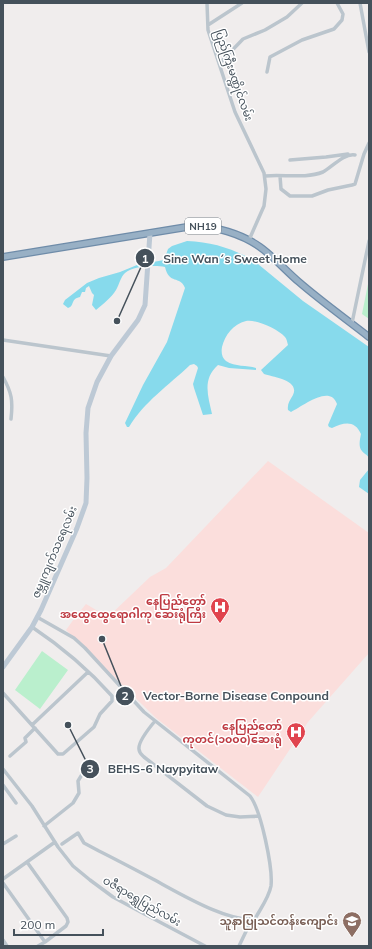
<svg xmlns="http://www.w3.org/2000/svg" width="372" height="949" viewBox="0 0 372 949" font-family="Mulish,'Noto Sans Myanmar',sans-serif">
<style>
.medical{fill:#fbdedc}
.green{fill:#baefcd}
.water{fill:#87daec}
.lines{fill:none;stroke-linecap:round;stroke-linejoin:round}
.trunk-casing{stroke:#6f8ca9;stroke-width:8}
.minor{stroke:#bbc5cd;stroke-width:3.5}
.secondary{stroke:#bdc9d5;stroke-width:5}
.trunk{stroke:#98b0c5;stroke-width:5.5}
.labels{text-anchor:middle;stroke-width:3;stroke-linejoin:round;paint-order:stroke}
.shield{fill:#fff;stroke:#7d858c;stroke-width:1}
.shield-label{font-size:10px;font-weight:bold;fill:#45515b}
.street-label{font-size:11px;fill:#45515b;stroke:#fff}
.health-label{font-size:11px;font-weight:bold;fill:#be3a42;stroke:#fff;text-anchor:end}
.education-label{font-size:11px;font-weight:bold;fill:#785e54;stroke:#fff;text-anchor:end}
.leader{fill:none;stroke:#45515b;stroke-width:1.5}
.callout-dot{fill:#45515b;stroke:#fff;stroke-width:1.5}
.mark-label{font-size:12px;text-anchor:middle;font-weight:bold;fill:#fff}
.callout-label{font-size:12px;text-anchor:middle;font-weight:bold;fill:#45515b;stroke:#fff;stroke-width:3;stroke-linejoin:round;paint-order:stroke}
</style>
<rect width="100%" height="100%" fill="#f0eded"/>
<path class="medical" d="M268,461L369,533V653L308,722L258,797L156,718L66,630L76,616L86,604L108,617L150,577L166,568Z"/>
<path class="green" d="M369,279V319L362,314Z
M42,651L68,670L40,709L15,690Z"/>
<path class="water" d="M187,241C212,242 231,248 253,260L303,301L369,347V458C367,454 364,454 362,451C358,447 360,439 361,434C355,420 344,422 332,428L329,427L328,425L337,404C330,384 303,406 291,412L288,410C287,404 290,400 293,395C300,380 273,377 264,374L261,370L288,345C287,342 287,339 285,337C278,329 256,319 246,321C233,324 225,335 222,347C221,353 222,358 226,361C235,367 247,365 256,368V370L229,368L218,365C202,379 208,396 212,414L203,415L194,388L193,384L198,368L197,366L194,364L190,365C169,385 144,402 129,427H127L125,423L143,385L167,342L185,288C180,275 169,285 165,267C155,265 133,266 125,273C121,276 119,285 116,290C111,298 103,304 96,310L92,305L94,295L92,293L89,286L86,288L85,292H82L80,297C70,299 75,306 68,308L63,304L65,300L87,283L99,278L120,272L137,265L164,260L168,249L172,246Z
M369,469V494L359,487L360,480Z"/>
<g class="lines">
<defs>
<path id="trunk" d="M3,257L193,226C215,226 242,234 260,247C274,257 286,271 299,282C321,301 346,319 369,337"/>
</defs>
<use href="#trunk" class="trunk-casing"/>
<path class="minor" d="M207,3L208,30L235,112L264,173L266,189L264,206L249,240
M360,3L369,52
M208,25L242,3
M220,63L243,39L265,30L287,17L302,3
M267,72L270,57L302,40L334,29L342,20L343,14L337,3
M290,160L326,157L348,154
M265,176C283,174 305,179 323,172C332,167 344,153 355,155
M280,176L281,189L290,196H312L328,190L352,185L355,184L364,154L369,143
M352,323L369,241
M3,340L111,356
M3,377C12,393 13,401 11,419
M37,617L74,638L85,648L144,712L250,796C261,810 273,868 271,886C269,897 261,908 256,917C234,927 172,889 151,878C134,869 117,860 99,851L84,843L78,833L62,844
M3,693L58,754H63L94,727L100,714L112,701V696C88,669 62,647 32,627
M155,721C150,727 138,742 139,749C139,753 142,755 144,757L207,806L226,815L240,817L259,816
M32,725L88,672
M10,756L26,742L25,738L35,728
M3,769L32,806L58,847L73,866L90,880L113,897L137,910L205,946
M3,785L16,803
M44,826L73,803L79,793L78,781L86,768
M3,844L16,836
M3,879L55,842
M3,883L45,942L66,926L68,922L67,918L27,862
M3,940L7,946
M38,946L45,942
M239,946L252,919"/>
<path class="secondary" d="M3,667L32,627L41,610L77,528L86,503L87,478L86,433L88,408L97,382L111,356L138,320L145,305L150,233"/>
<use href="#trunk" class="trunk"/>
</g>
<defs>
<symbol id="hospital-pin" viewBox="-11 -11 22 30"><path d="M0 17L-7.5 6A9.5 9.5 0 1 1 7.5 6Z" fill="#e0444e" stroke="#fff"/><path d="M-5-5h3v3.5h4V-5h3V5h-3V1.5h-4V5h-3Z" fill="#fff"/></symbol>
<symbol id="school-pin" viewBox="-11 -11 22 30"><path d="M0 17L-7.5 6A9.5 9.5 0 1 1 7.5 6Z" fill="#8d6e63" stroke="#fff"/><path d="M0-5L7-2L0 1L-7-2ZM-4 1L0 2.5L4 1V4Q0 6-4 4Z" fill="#fff"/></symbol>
</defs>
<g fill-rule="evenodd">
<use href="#hospital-pin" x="209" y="596" width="22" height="30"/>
<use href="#hospital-pin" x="285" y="721" width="22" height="30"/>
<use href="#school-pin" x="341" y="910" width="22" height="30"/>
</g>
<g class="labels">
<rect class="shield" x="185" y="218" width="36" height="16" rx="3"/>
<g class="shield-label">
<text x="203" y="230">NH19</text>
</g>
<g class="street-label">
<text transform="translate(234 75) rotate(71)" y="4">ပြည်ကြီးမဏ္ဍိုင်လမ်း</text>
<text transform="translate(54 552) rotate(-67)" y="4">ဇမ္ဘူကျက်သရေလမ်း</text>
<text transform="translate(142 901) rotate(30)" y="4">ဝဇီရာရွှေပြည်လမ်း</text>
</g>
<g class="health-label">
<text x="206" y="605">နေပြည်တော်<tspan x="206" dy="13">အထွေထွေရောဂါကု ဆေးရုံကြီး</tspan></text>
<text x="282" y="730">နေပြည်တော်<tspan x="282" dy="13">ကုတင်(၁၀၀၀)ဆေးရုံ</tspan></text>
</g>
<g class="education-label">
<text x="338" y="925">သူနာပြုသင်တန်းကျောင်း</text>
</g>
</g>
<path class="leader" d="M117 321L145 258M102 639L125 696M68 725L90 769"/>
<g class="callout-dot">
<circle cx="117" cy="321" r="4"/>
<circle cx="102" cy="639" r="4"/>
<circle cx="68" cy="725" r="4"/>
<circle cx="145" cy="258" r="10"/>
<circle cx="125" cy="696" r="10"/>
<circle cx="90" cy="769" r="10"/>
</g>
<g class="mark-label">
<text x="145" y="263">1</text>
<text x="125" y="700">2</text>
<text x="90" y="773">3</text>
</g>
<g class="callout-label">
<text x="235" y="263">Sine Wan´s Sweet Home</text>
<text x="236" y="700">Vector-Borne Disease Conpound</text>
<text x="163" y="773">BEHS-6 Naypyitaw</text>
</g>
<rect width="372" height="949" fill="none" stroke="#45515b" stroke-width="8"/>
<path d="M14 929v6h89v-6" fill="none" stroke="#45515b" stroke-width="2"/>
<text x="20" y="929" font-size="12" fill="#45515b" stroke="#ffffff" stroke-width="3" paint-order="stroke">200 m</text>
</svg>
